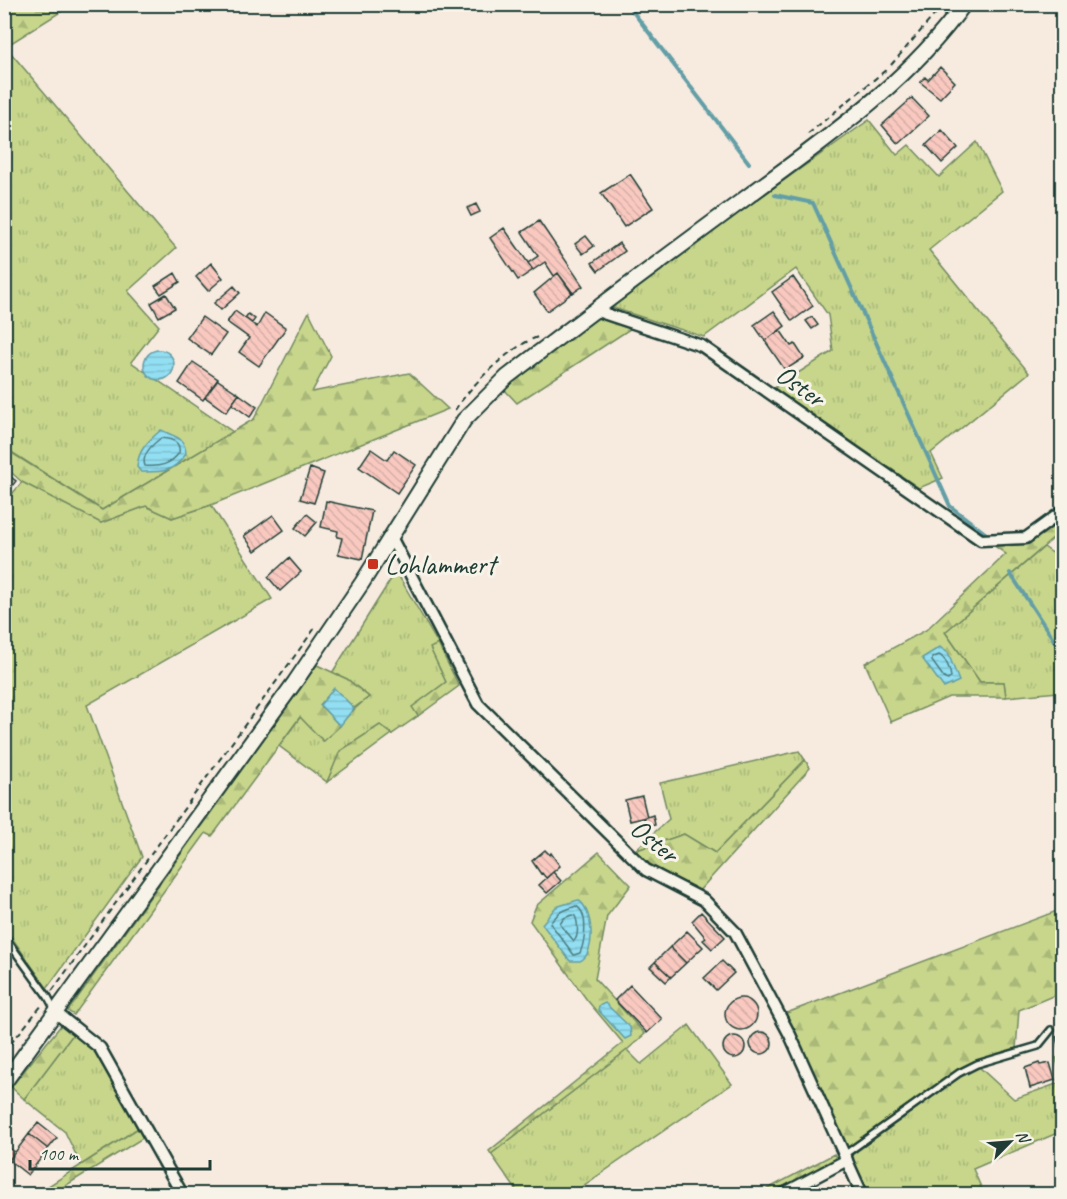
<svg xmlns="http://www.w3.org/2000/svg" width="1067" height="1199" viewBox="0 0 1067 1199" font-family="Caveat,sans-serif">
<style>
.grass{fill:url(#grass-tufts);stroke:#738a60;stroke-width:1.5}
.forest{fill:url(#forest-firs);stroke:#738a60;stroke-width:1.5}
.water{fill:url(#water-rules);stroke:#649ea6;stroke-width:1.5}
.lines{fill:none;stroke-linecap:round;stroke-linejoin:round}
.shore{stroke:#4d7d80;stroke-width:1.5}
.stream{stroke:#649ea6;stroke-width:4}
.building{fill:url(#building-back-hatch);stroke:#1f3d34;stroke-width:1.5}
.lane-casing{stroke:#1f3d34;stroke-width:10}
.street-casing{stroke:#1f3d34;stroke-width:15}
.secondary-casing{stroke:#1f3d34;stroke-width:18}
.path{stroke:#1f3d34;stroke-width:2;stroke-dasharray:6 4.5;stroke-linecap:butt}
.lane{stroke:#f7f3e8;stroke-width:5}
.street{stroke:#f7f3e8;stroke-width:10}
.secondary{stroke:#f7f3e8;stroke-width:14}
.poi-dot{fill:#c8321e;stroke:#f7f3e8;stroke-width:2}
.labels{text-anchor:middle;stroke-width:6;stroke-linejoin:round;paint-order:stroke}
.street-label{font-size:28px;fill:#1f3d34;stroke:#f7f3e8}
.poi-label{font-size:28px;fill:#1f3d34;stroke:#f7f3e8;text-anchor:start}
</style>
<defs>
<pattern id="grass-tufts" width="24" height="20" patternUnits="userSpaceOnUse" patternTransform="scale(1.5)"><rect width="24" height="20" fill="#c7d68b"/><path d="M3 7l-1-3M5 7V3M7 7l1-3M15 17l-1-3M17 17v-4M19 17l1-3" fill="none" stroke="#aab979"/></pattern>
<pattern id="forest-firs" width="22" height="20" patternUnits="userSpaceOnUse" patternTransform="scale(1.5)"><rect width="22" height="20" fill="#c7d68b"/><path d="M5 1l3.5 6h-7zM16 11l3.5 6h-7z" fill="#aab979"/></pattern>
<pattern id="water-rules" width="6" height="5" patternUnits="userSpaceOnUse" patternTransform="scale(1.5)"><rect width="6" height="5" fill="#92def2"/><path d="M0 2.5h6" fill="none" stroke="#7dbfd0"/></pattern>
<pattern id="building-back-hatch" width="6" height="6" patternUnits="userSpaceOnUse" patternTransform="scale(1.5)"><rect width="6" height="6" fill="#f9c9c0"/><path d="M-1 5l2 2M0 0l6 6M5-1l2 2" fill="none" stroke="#d5aea6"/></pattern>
</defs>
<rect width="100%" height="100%" fill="#f7ebe0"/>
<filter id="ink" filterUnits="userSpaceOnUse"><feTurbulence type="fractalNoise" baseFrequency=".0167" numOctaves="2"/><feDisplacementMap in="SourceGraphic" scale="12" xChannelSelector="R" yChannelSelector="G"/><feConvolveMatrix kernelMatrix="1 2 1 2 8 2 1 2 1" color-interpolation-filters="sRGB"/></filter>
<g filter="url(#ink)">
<path class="grass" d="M5,46L176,248L128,291L159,326L131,362L233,432L102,510L5,448Z
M869,120L897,155L909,145L939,177L977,142L1002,191L929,250L1029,373L931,453L943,478L919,488L774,388L833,351L828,315L796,269L704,337L607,306Z
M22,482L101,523L146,506L172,518L211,505L272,599L87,705L142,857L47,988L5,928L4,504Z
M1044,547L1062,560V699L1058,692L1006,697L1004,682H980L945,632Z
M396,571L438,644L431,649L446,682L413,707L418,716L392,734L380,726L341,751L327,782L279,746L301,716L324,741C339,726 351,710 369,697L347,679L332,673Z
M799,751L805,760L715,853L684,834L634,851L669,819L660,783Z
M689,1025L732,1084L571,1194H519L491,1154L627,1050L641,1064Z
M74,1033L96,1051L140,1127L81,1165L65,1132L24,1099Z
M1062,1056V1131L973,1169L984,1194H865L852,1155L960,1077L979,1067L1014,1099L1062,1082L1056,1058Z"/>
<path class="forest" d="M5,4L58,5L62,11L5,47Z
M309,312L331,356L312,392L409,373L448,409L211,505L172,518L146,506L101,523L22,482L5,467L4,448L102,510L254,419Z
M597,316L633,327L517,403L503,388Z
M1062,519V531L945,632L980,682H1004L1006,697H949L891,722L865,663L926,630L1006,554L993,545L1028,543Z
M438,644L459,686L418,716L412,707L446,682L430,648Z
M317,665L347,679L369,697L354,708L334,689L320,705L340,726L323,741L300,717L216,831L212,836L206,833L74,1015L68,1011Z
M380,725L392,734L327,782L340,751Z
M805,760L810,768L697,893L650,866L634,851L684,834L715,853Z
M599,852L631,885L607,916L595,979L645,1034L627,1050L491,1154L489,1151L623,1043L587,1000L530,921L536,906Z
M1062,909V996L1055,995L1019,1010L1016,1049L978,1061L956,1072L847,1149L784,1014Z
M62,1024L74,1033L24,1099L11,1087Z
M140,1127L146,1136L52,1194H36Z
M834,1154L838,1160L773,1194H758Z"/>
<path class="water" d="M144 365a15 15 0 1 1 30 0a15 15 0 1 1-30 0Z
M161,430C174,437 185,436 186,454C172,473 163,472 141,472L137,467C138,450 148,441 161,430Z
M940,647L948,653L959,681L944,688L922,658Z
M334,688L354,708L340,726L320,705Z
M578,900C593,908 597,954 580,961C578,961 572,961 570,961L542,924L556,907Z
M605,1003L630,1027L631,1036L625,1039L598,1010L599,1006Z"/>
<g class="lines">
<path class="shore" d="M161,438C171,439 181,441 179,453C170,465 160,467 145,466C141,455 153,444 161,438Z
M939,655C946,658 950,669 951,677L948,680L945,679L932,661V658Z
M576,906C589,913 585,941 580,953L574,955L550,923L560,912Z
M572,915L575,916C578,922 579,936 574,941L560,924L564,918Z"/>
<path class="stream" d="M627,4L749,163
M775,195L813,203L950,506L989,536
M1010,573L1061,651"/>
</g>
<path class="building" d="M940,67L955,82L940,98L920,82L925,77L928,80Z
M912,98L929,116L898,144L882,125Z
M942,130L958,148L942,163L926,145Z
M630,174L653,208L624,227L601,193Z
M476,204L480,212L471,216L467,208Z
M539,221L583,286L573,293L558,273L554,276L545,262L533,270L528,263L538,256L522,232Z
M504,228L533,270L518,280L490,238Z
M586,236L594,246L583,254L575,244Z
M619,243L625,251L598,271L592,263Z
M211,263L223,278L208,291L196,277Z
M175,273L180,282L161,294L155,286Z
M558,273L572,293L547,311L534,293Z
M793,277L813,306L792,321L772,292Z
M234,286L240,293L221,310L214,303Z
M166,294L175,308L159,317L151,303Z
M235,311L257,327L265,313L286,328L259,366L239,352L249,338L227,322Z
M774,311L785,326L765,341L754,325Z
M248,314L255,319L252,323L245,318Z
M202,317L226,334L211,355L187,338Z
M812,317L818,325L812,329L806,321Z
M780,330L791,346L795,344L804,358L785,370L765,341Z
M193,362L218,379L203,400L179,383Z
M218,380L239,394L226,412L205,397Z
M239,394L257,407L250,417L232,404Z
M371,449L387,460L394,450L416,465L397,493L359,467Z
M310,468L324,473L314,503L300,499Z
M7,474L16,481L9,490L4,486V477Z
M326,501L372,511L362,559L338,554L342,538L337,537L338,531L321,527Z
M307,514L317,522L305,536L295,528Z
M273,515L284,530L255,551L244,536Z
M289,558L301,572L280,591L268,577Z
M642,796L647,817L630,821L625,800Z
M653,815L655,825L646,827L644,818Z
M545,850L550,855L551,853L560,866L546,878L542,873L541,874L532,861Z
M553,872L561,881L547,893L539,885Z
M701,912L725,937L712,949L703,940L706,938L692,921Z
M687,931L703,947L686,963L670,947Z
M670,947L686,963L671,977L655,962Z
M722,961L734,973L716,990L704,978Z
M655,962L671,977L666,982L650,967Z
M630,985L662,1019L647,1033L615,1000Z
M725 1014a16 16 0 1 1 32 0a16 16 0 1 1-32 0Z
M750 1043a11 11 0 1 1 22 0a11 11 0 1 1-22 0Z
M1062,1035V1053L1060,1054L1056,1037Z
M723 1047a11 11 0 1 1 22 0a11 11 0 1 1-22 0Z
M1039,1063L1040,1065L1050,1063L1055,1080L1030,1088L1025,1068Z
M38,1123L57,1138L48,1149L29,1134Z
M29,1134L48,1149L28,1175L9,1160Z
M7,1147L15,1152L6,1165L4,1151Z"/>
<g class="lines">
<defs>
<path id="lane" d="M4,936L48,997L55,1010
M844,1155L959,1073L977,1064L1038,1046L1051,1030"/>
<path id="street" d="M594,310L702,346L981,540L1026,538L1062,512
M391,537L478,704L646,870L704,900L735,932L790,1035L862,1194
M55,1012L100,1048L182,1194
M783,1194L847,1160"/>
<path id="secondary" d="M4,1083L295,682L362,583L464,420L507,377C586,316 667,256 747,197C825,139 907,84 964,4"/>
</defs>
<use href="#lane" class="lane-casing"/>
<use href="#street" class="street-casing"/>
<use href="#secondary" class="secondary-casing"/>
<path class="path" d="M891,65L944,4
M808,134L887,69
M455,410C471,385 510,346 538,337
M52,991L315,628
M4,1052L42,1005"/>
<use href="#lane" class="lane"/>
<use href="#street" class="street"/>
<use href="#secondary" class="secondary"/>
</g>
</g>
<rect class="poi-dot" x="367" y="558" width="12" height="12" rx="3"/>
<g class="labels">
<g class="street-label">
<text transform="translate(801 385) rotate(35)" y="10">Oster</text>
<text transform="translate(655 840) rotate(39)" y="10">Oster</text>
</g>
<g class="poi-label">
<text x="385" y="574">Lohlammert</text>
</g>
</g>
<rect width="1067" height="1199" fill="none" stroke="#f7f3e8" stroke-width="24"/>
<rect x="12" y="12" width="1043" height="1175" fill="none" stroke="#1f3d34" stroke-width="2" filter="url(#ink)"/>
<g transform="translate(1010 1142) rotate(65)" stroke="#f7f3e8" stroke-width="4.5" paint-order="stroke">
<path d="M0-4.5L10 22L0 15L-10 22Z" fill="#1f3d34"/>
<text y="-9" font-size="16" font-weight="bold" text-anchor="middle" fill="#1f3d34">N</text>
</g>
<path d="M30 1160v9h180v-9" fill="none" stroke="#1f3d34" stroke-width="3"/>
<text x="39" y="1160" font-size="18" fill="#1f3d34" stroke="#f7f3e8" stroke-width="4.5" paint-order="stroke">100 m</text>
</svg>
